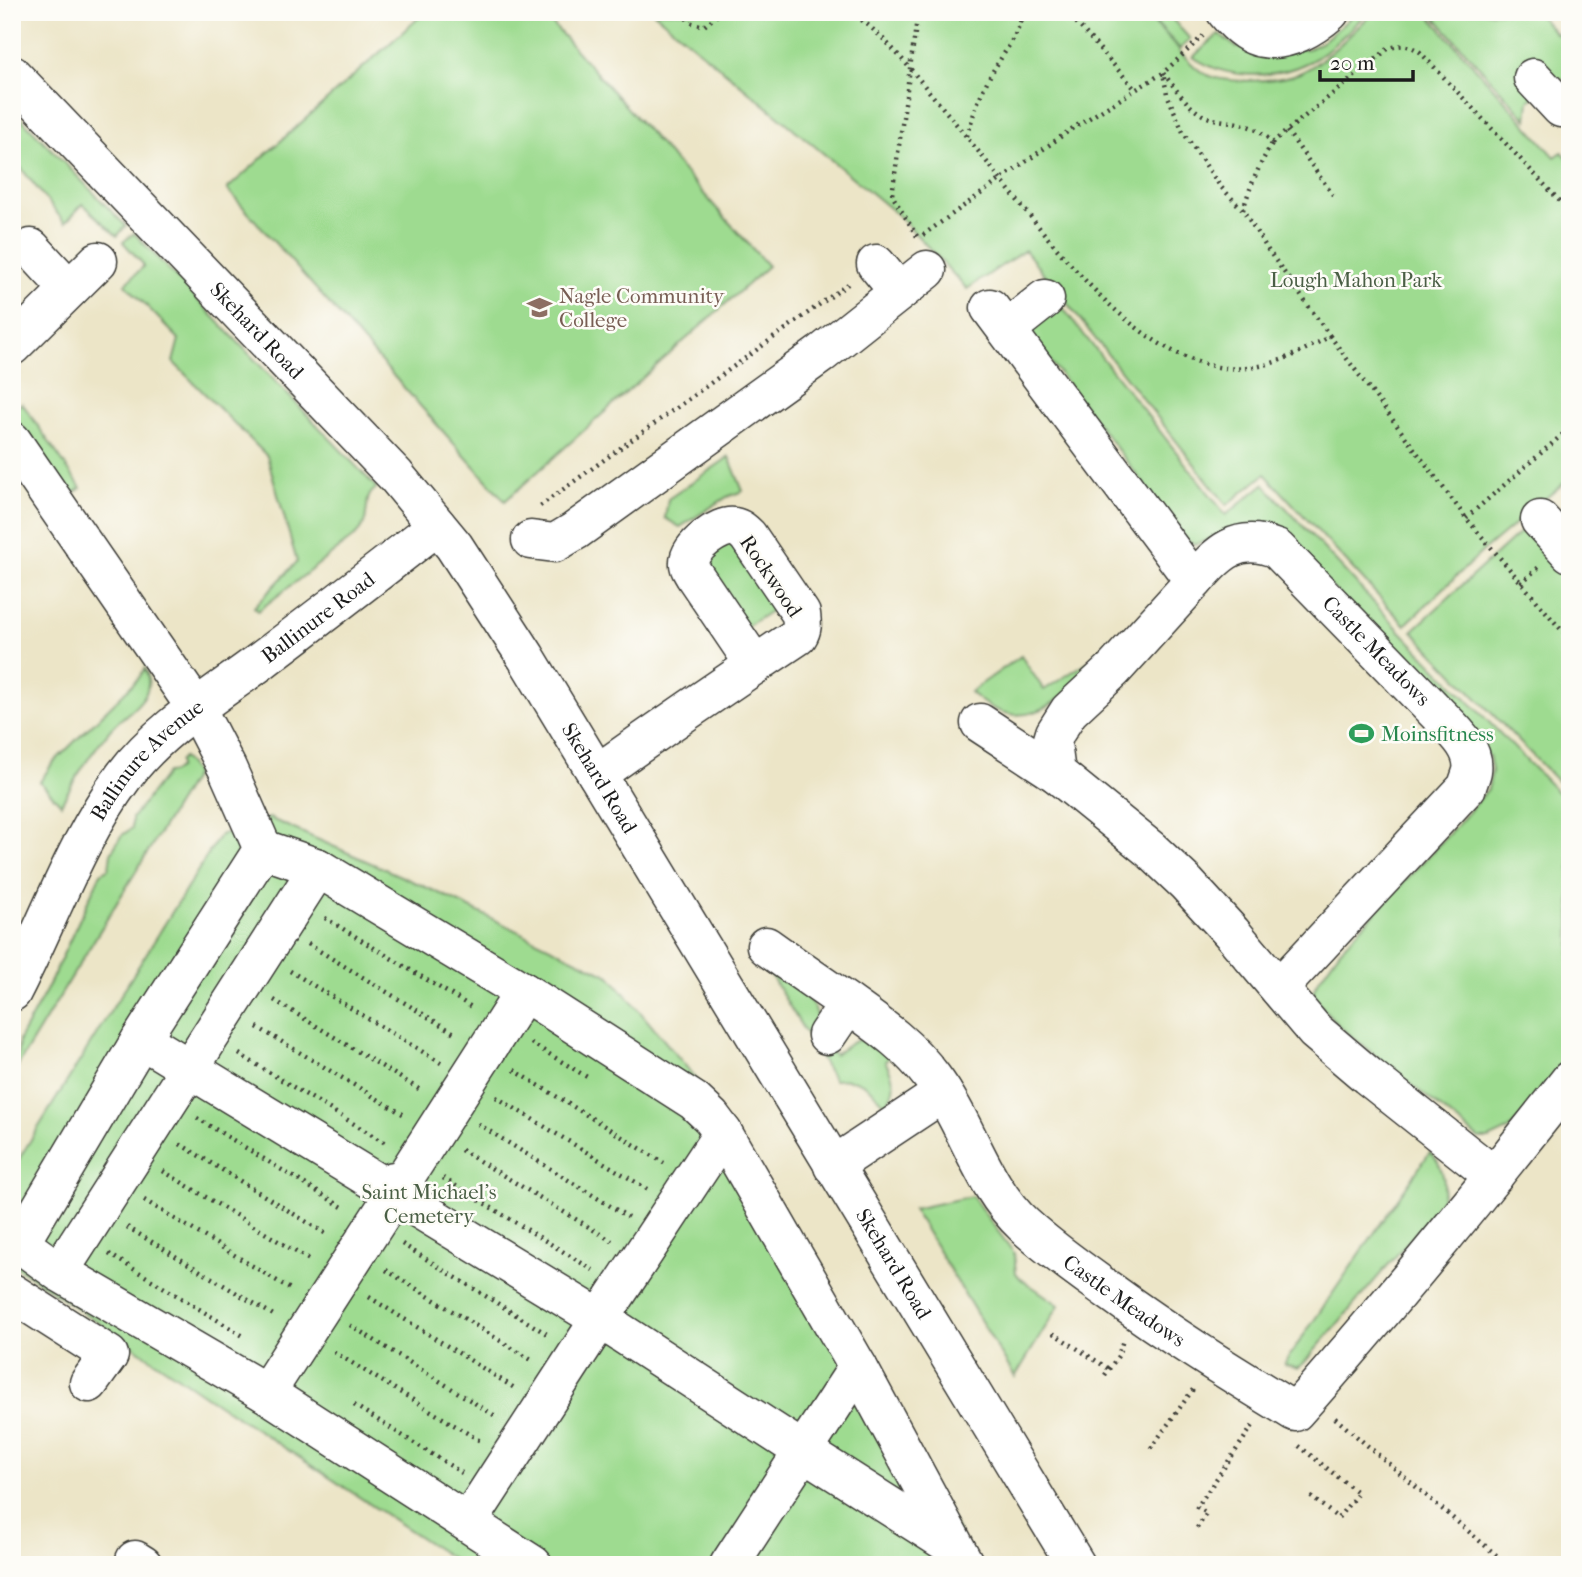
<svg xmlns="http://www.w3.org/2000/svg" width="1582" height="1577" viewBox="0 0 1582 1577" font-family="'IM FELL French Canon',serif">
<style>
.green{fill:#9edb90;stroke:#5d7c56;stroke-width:2}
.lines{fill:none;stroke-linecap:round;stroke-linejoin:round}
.minor-casing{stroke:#3b3a36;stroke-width:41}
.path{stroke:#3b3a36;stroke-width:4.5;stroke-dasharray:2 5;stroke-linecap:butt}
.minor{stroke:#fff;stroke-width:38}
.labels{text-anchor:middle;stroke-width:5;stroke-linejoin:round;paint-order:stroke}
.park-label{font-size:21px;fill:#4a5f45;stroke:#fdfcf7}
.education-label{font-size:21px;fill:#785e54;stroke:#fdfcf7;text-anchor:start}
.street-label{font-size:21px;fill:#1c1c1c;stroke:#fdfcf7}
.leisure-label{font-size:21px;fill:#27864d;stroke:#fdfcf7;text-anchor:start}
</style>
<rect width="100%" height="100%" fill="#fdfcf7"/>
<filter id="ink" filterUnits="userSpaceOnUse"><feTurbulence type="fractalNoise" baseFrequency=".0143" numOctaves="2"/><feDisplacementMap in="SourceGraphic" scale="14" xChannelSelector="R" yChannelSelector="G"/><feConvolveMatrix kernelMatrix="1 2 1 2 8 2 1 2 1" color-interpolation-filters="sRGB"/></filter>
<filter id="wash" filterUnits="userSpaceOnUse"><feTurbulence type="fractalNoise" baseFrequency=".00686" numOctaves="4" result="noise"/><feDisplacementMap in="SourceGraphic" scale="28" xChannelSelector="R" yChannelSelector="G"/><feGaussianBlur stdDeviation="1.57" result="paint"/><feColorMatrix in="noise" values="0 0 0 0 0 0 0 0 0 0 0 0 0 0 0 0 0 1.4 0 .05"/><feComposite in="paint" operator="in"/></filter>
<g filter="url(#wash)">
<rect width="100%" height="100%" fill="#ece5c7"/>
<path class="green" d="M425,12H542L768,266L505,501L227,189Z
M653,12H1144L1180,50L1179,51C1187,59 1194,67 1203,73C1224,85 1283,82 1304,71C1329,58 1353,31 1374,12H1426L1555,157L1562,152L1570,160V478L1483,551L1405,625L1265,474L1227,505L1025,250L967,289L900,217Z
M1146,12H1166L1190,39L1180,49Z
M1357,12H1368C1352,27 1330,51 1311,61C1274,80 1227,80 1193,57L1219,34L1236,47L1308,49L1322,42Z
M1430,12H1536L1557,35L1570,23V80L1557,79L1529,101L1527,120Z
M12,109L126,226L117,236L83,204L65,223L12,157Z
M134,233L377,488C366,495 368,502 366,514C366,522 361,530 355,536L258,611L254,607L297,562L267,456L173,362L179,339L125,284L143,267V264L123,242Z
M1059,303L1226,515L1264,484L1402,633L1570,805V1058L1531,1108L1508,1130L1489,1139H1479L1340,1027L1320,1005L1313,993L1316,984L1340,950L1461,821L1488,789L1492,771L1489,756L1304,558L1219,536L1196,544L1187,541L1029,333Z
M22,403L81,488L69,496L12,414V410Z
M729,457L743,491L727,497L680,527L665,518L668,499Z
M1529,524L1570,573V794L1412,631Z
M731,540L780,605L746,627L704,558Z
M1021,656L1044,690L1089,661L1095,668C1055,705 1020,739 970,692Z
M145,668C149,677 150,686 145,695C137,709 120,718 110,730C91,753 75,778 61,804L40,782L52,764L139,678Z
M183,758L195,773L194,776L12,1075V1063L18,1054L19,1040L48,987L101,873L109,868L111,853L121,836L132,828V818L167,773C173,773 175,771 179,767V761Z
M269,818L439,893L610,976L689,1070L726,1123L977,1565H462L206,1396L12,1264V1170L220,835Z
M767,969C781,978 818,998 817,1018C817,1024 812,1029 810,1033L835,1055C845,1047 858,1035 873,1040C879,1043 886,1051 892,1056L885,1061C894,1077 898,1089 886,1105C869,1087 861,1077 834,1080Z
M1430,1152C1437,1158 1439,1164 1442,1172C1449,1194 1438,1204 1426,1221L1304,1363L1298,1368L1284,1364Z
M972,1196L1014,1253L1016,1273L1021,1279L1059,1305L1015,1377L913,1209Z"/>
</g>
<g filter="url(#ink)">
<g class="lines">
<defs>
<g id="minor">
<path d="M1226,12C1235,23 1248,36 1263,38C1287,43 1313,27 1330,12"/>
<path id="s1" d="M12,75L396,476L454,546L526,657L1076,1565"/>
<path d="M1533,78L1561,108"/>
<path d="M31,248L69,289"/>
<path d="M876,264L899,292"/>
<path d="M990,308L1194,581L1114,669L1069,711L1055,733L1052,743L1056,773L1151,850L1186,883L1232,933L1315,1031L1368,1076L1494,1176"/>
<path d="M1007,329L1045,299"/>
<path d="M12,346L98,261"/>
<path d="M12,441L196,708L227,768L263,849L141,1039L20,1243"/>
<path d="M1540,520L1570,553"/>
<path d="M531,540L555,543L575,531L821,354L927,270"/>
<path id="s2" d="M1194,581C1218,554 1237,532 1277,549L1435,711C1450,727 1476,747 1472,771C1471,776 1468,782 1467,787L1279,988"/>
<path d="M980,723L1056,773"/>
<path d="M597,774C663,727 730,681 798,636C803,628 802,623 801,614L748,536C744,532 740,528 734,527C720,524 687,548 689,564C689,568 692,571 694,575L755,665"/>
<path d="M263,849L318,868L524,992L694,1101L711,1117L723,1133L858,1367L965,1565"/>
<path id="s3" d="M766,946C794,966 821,985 849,1004C880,1026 909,1046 932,1077C968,1124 981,1185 1024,1225C1050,1249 1080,1270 1108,1290C1168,1334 1231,1373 1295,1412C1390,1305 1481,1193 1570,1080"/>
<path id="s4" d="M12,992C49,921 75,842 124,776C160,728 213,697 261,661C320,617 379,571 437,526"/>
<path d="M827,1035L848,1004"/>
<path d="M141,1039L384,1187C400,1170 418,1192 400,1205"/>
<path d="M833,1166L943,1093"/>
<path d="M402,1182L524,992"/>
<path d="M406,1201L600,1319L803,1451L954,1547"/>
<path d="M12,1238L59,1272L266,1393L533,1565"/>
<path d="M59,1272L318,868"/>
<path d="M12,1293L109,1355L89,1383"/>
<path d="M266,1393L388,1204"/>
<path d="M468,1522L600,1319L723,1133"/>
<path d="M135,1560L143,1565"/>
<path d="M729,1565L858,1367"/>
</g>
</defs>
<use href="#minor" class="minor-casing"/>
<path class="path" d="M683,12L689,22L704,26L721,12
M850,12C883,33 907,65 932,95C958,126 984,158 1009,190C1061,254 1138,358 1225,368C1264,372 1298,354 1330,336L1466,518L1570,640
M918,12L892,195L918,238
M1067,12L1135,89
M1287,131L1333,195
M967,136C973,116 979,96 989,78C999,59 1021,33 1022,12
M1243,210C1250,186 1260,163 1273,142
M923,235L1073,128L1163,73L1203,36
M1330,336L1268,250L1243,210L1220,186L1183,132L1167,94L1163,73C1174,86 1186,105 1201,114C1214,122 1231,120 1244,125C1256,128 1264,135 1273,142L1388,49C1401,44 1408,44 1420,52L1570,212
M540,506L848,284
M1466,518L1570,428
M1521,583L1539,567
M325,918L473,1008
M308,944L456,1034
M290,971L441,1063
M274,1000L422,1091
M257,1027L406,1116
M531,1043L587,1077
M239,1054L387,1144
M514,1070L664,1163
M496,1097L647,1189
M197,1118L344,1208
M478,1124L628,1217
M180,1144L328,1235
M461,1150L612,1241
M163,1171L311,1261
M443,1178L593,1270
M144,1200L292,1290
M127,1227L275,1316
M402,1244L550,1336
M109,1254L245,1337
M386,1270L533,1361
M369,1297L516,1389
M350,1325L497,1417
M1053,1333L1109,1369
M334,1352L482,1442
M1105,1375L1118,1356L1123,1340
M354,1405L462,1473
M1335,1418L1508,1565
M1299,1446L1358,1493L1338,1518L1310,1496
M1151,1448L1194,1388
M1197,1528L1207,1513L1197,1507L1254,1424"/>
<use href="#minor" class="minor"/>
</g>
</g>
<defs>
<symbol id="school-bare" viewBox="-9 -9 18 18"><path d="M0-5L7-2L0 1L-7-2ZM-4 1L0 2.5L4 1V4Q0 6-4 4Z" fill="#8d6e63" stroke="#fdfcf7" stroke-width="2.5" paint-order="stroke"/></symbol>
<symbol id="stadium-bare" viewBox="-9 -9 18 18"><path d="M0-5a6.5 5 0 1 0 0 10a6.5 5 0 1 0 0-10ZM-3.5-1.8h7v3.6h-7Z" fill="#2e9e5b" stroke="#fdfcf7" stroke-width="2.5" paint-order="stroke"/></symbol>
</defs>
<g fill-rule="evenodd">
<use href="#school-bare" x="522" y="290" width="35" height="35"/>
<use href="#stadium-bare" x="1344" y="716" width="35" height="35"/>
</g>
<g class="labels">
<g class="park-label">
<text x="1356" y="287">Lough Mahon Park</text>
<text x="429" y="1199">Saint Michael's<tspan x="429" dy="24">Cemetery</tspan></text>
</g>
<g class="education-label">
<text x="559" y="303">Nagle Community<tspan x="559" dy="24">College</tspan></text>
</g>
<g class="street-label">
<text dy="7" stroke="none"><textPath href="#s1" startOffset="354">Skehard Road</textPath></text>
<text transform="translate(771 576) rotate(56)" y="7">Rockwood</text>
<text dy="7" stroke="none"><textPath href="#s4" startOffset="495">Ballinure Road</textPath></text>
<text dy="7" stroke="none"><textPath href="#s2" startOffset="240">Castle Meadows</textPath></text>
<text dy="7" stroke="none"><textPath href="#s4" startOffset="271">Ballinure Avenue</textPath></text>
<text dy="7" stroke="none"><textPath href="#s1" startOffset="920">Skehard Road</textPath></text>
<text dy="7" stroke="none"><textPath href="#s1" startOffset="1488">Skehard Road</textPath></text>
<text dy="7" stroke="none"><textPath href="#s3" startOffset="513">Castle Meadows</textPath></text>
</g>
<g class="leisure-label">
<text x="1381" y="741">Moinsfitness</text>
</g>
</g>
<rect width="1582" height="1577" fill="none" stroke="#fdfcf7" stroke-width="42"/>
<path d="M1320 70v10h93v-10" fill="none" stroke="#1c1c1c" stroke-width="3.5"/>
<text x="1330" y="70" font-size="21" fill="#1c1c1c" stroke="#fdfcf7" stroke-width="5" paint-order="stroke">20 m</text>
</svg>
